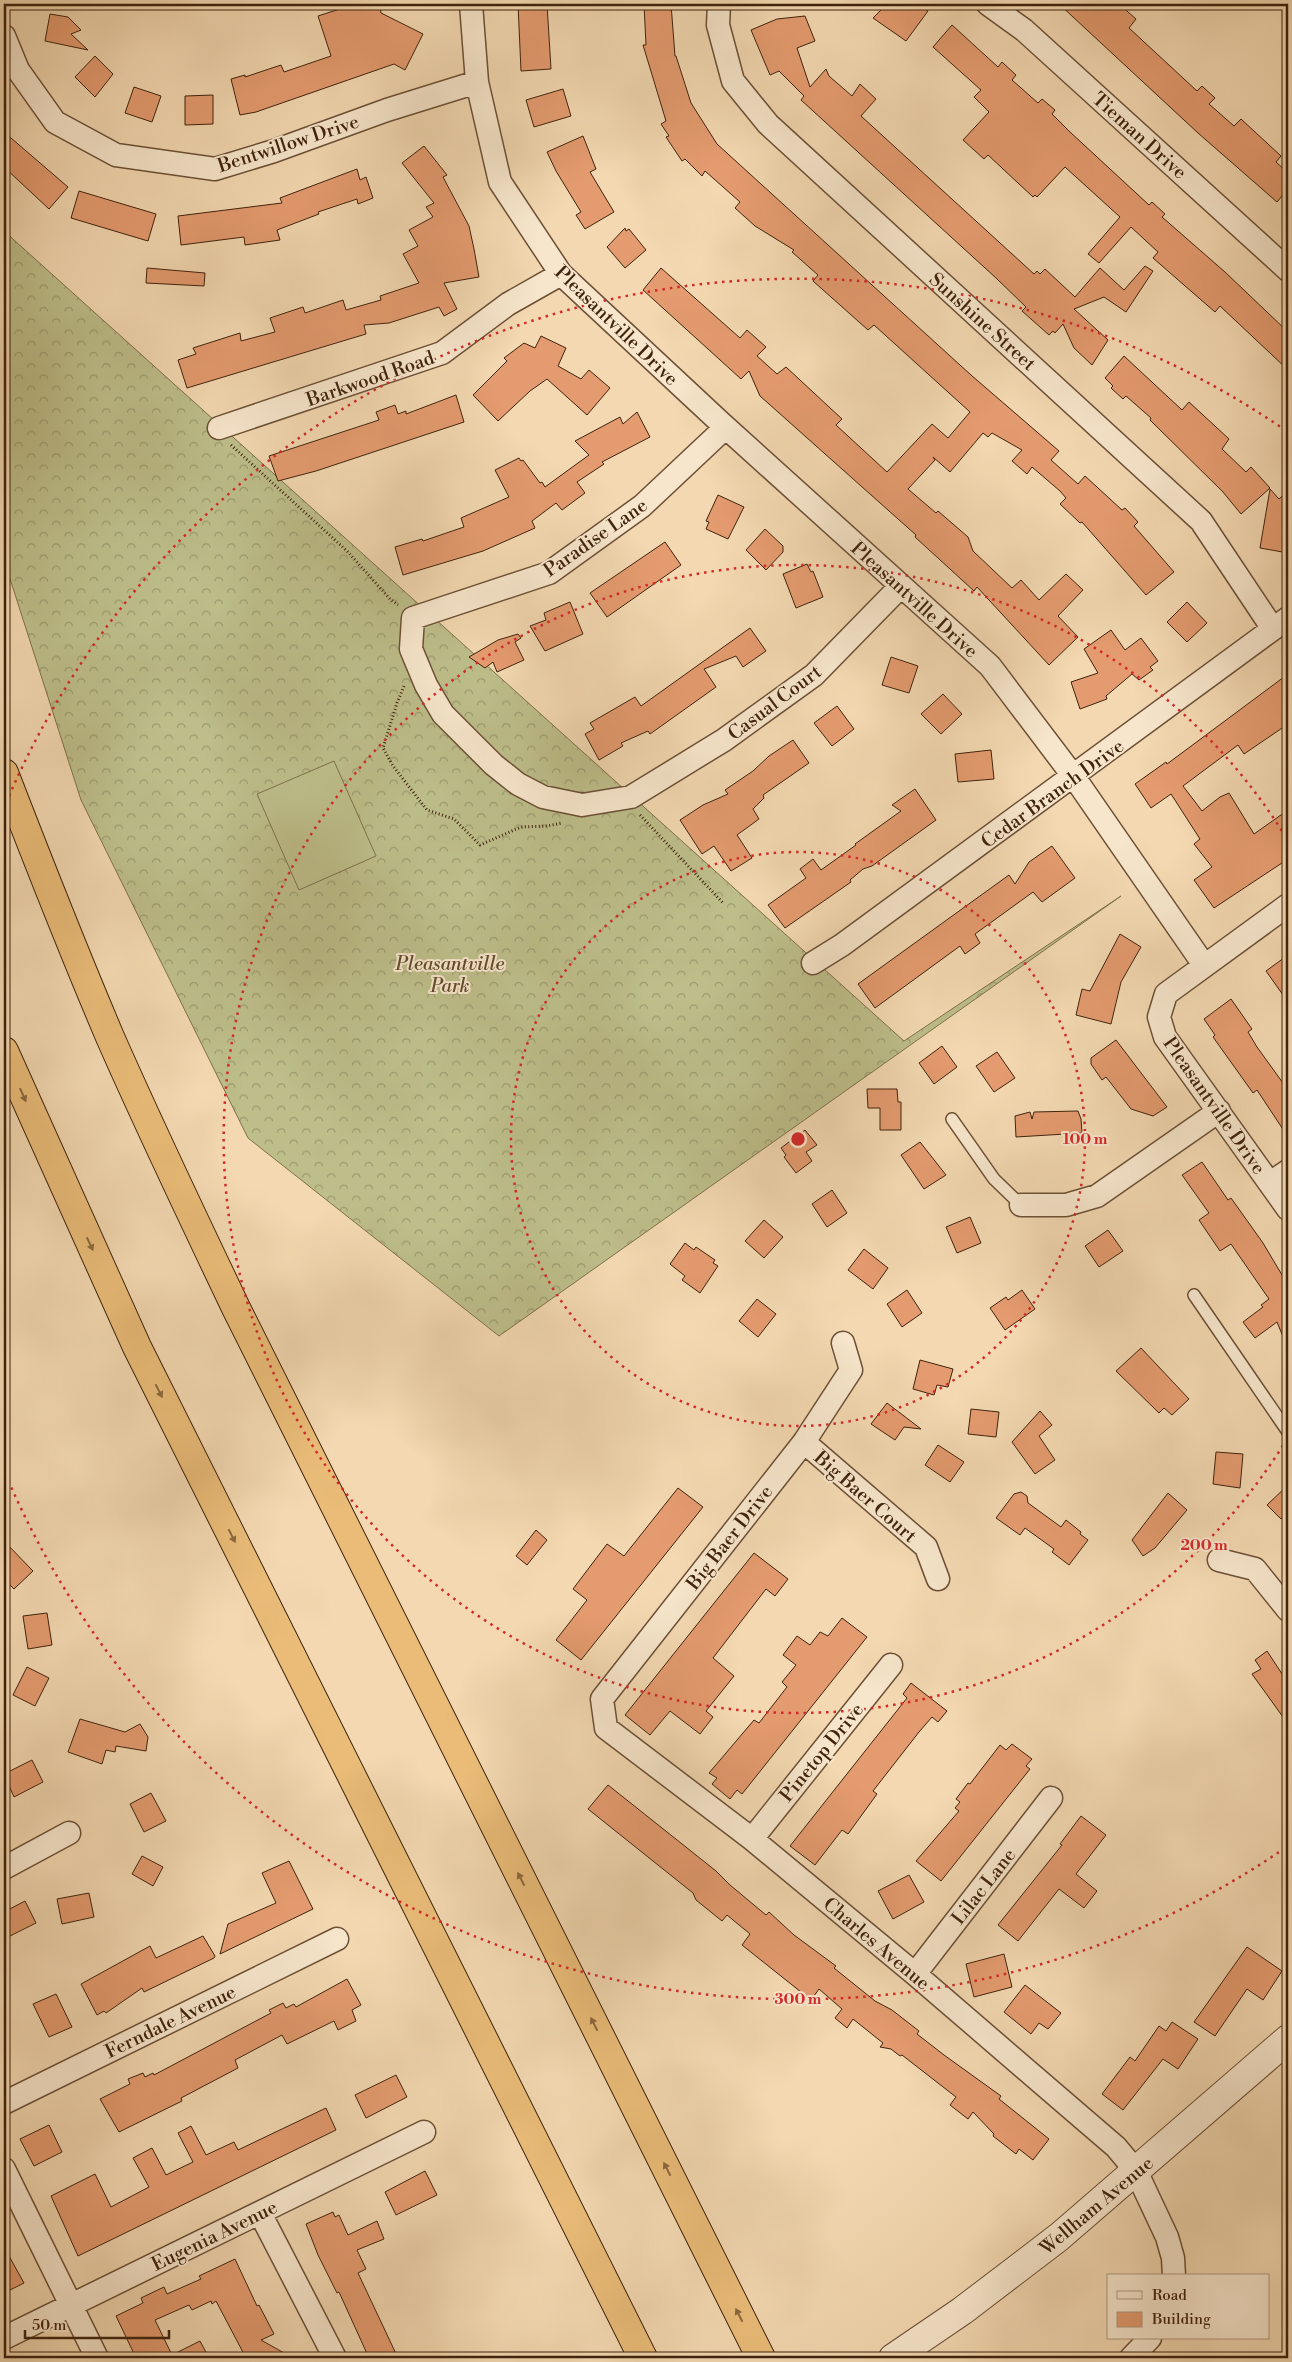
<svg xmlns="http://www.w3.org/2000/svg" width="1292" height="2362" viewBox="0 0 1292 2362" font-family="'Libre Bodoni',serif">
<style>
.forest{fill:url(#forest-crowns);stroke:#7e704c}
.pitch{fill:#bdbe8a;stroke:#7e704c}
.building{fill:#e49b6f;stroke:#3f230d}
.lines{fill:none;stroke-linecap:round;stroke-linejoin:round}
.service-casing{stroke:#6c5036;stroke-width:14}
.minor-casing{stroke:#6c5036;stroke-width:25}
.tertiary-casing{stroke:#6c5036;stroke-width:30}
.motorway-casing{stroke:#3f230d;stroke-width:30}
.path{stroke:#3f230d;stroke-width:3;stroke-dasharray:1 2.5;stroke-linecap:butt}
.service{stroke:#f7e6cc;stroke-width:11}
.minor{stroke:#f7e6cc;stroke-width:22}
.tertiary{stroke:#f7e6cc;stroke-width:28}
.motorway{stroke:#eabc78;stroke-width:28}
.oneway{fill:#8c683d}
.ring{fill:none;stroke:#d62828;stroke-width:2.5;stroke-dasharray:2.5 5}
.labels{text-anchor:middle;stroke-width:4;stroke-linejoin:round;paint-order:stroke}
.street-label{font-size:19px;fill:#3f230d;stroke:#f7e6cc}
.park-label{font-size:19px;font-style:italic;fill:#5e4a2c;stroke:#f7e6cc}
.centre{fill:#d62828;stroke:#f7e6cc;stroke-width:2.5}
.ring-label{font-size:15px;text-anchor:middle;font-weight:bold;fill:#d62828;stroke:#f7e6cc;stroke-width:4;stroke-linejoin:round;paint-order:stroke}
</style>
<defs>
<pattern id="forest-crowns" width="20" height="18" patternUnits="userSpaceOnUse" patternTransform="scale(1.25)"><rect width="20" height="18" fill="#bdbe8a"/><path d="M2 6a3 3 0 1 1 6 0M12 15a3 3 0 1 1 6 0" fill="none" stroke="#9b9a6f"/></pattern>
</defs>
<rect width="100%" height="100%" fill="#f3d8b1"/>
<filter id="stains"><feTurbulence type="fractalNoise" baseFrequency=".004" numOctaves="4"/><feColorMatrix values="0 0 0 0 .2 0 0 0 0 .09 0 0 0 0 .02 0 0 0 .5 -.17"/></filter>
<radialGradient id="worn" r=".72"><stop offset=".6" stop-color="#630" stop-opacity="0"/><stop offset="1" stop-color="#630" stop-opacity=".3"/></radialGradient>
<path class="forest" d="M4,231L904,1041L1121,896L499,1336L248,1138L81,800L4,560Z"/>
<path class="pitch" d="M334,761L376,856L299,890L257,794Z"/>
<path class="building" d="M355,4H380L381,13L423,34L405,70L394,64L256,112L240,115L231,79L245,75V77L281,65L284,72L331,56L318,16Z
M518,4H547L551,69L521,71Z
M644,4H671L675,56H676L691,103L717,144L971,375L1059,451L1051,460L1078,484L1085,476L1122,510L1125,508L1138,522L1134,526L1174,572L1146,595L1082,522L1080,523L1060,504L1066,498L1060,491L1032,467L1027,474L1012,461L1022,450L992,433L988,437L983,433L950,472L933,457L935,460L908,489L936,513L938,511L968,537L973,551L1012,588L1021,580L1039,600L1066,574L1083,590L1058,616L1078,637L1049,665L977,587L974,591L915,537L916,535L760,396L749,371L741,379L643,290L661,268L740,338L747,330L766,347L757,356L777,374L786,367L842,419L836,425L887,472L932,424L948,438L970,412L874,325L868,330L813,281L818,275L792,252L794,250L755,226L735,208L740,202L705,171L702,176L685,159L682,161L666,137L669,136L661,124L666,121L643,45H646Z
M887,4H918L928,11L906,41L873,18Z
M1059,4H1119L1136,19L1129,28L1197,91L1202,86L1215,98L1209,104L1234,126L1241,119L1281,156L1276,162L1288,173V189L1277,202L1198,133Z
M50,14L68,17L81,30L71,34L88,50L45,41Z
M805,16L815,41L797,48L810,87L826,69L829,76L852,96L860,84L876,99L861,116L1034,274L1037,271L1040,274L1045,269L1075,297L1100,268L1124,290L1145,266L1153,271L1126,312L1104,297L1074,309L1108,340L1092,365L1074,348L1063,324L1055,333L1053,331L1049,335L1022,311L1026,307L996,278L801,100L804,96L779,71L770,75L751,30L777,19Z
M952,25L998,67L1002,62L1016,75L1012,80L1038,103L1042,99L1055,110L1052,114L1070,132L1149,205L1152,202L1165,214L1162,217L1225,272L1288,332V370L1220,306L1215,312L1153,258L1158,252L1131,227L1099,263L1088,254L1120,217L1065,167L1037,197L1035,195L1033,197L988,155L984,159L963,140L989,112L974,97L981,90L933,47Z
M95,56L113,74L95,97L75,77Z
M134,87L161,96L152,122L125,113Z
M563,89L571,116L534,127L526,100Z
M213,95V124L185,125V96Z
M4,132L68,187L49,209L4,167Z
M583,136L596,169L590,172L614,212L585,229L576,215L581,212L556,171L547,152Z
M424,146L447,175L443,177L469,226L474,249L479,277L444,283L457,309L444,316L439,307L389,323L364,325L366,334L187,388L178,360L196,354L193,348L240,333L241,341L275,332L270,318L303,307L305,313L343,300L346,310L381,300L380,296L419,283L403,254L418,246L409,230L433,217L426,207L434,203L402,163Z
M357,169L360,180L366,177L373,198L358,204L357,199L318,212L319,214L277,230L280,240L245,245L244,237L181,245L178,216L282,203L280,198Z
M79,191L156,214L148,241L71,218Z
M625,228L626,231L629,229L646,250L625,268L607,247Z
M147,268L205,273L204,286L146,283Z
M541,336L566,348L558,366L581,379L589,370L610,388L587,415L547,379L530,391L498,421L473,395L507,361L504,358L524,343L535,348Z
M1124,356L1182,410L1189,402L1229,439L1222,449L1246,472L1251,467L1270,488L1241,514L1223,492L1150,420L1151,418L1126,396L1123,399L1111,388L1113,386L1105,378Z
M456,395L464,422L316,471L278,481L269,456L379,420L376,412L395,405L398,414L406,411V414Z
M637,412L650,437L602,462L604,464L577,482L585,493L562,510L556,503L532,521L535,528L483,551L403,575L395,547L422,539L423,541L464,527L461,518L509,497L495,470L519,458L521,461L523,460L540,483L542,482L545,487L589,455L575,441L620,417L623,424Z
M1270,489L1279,499L1288,491V553L1260,548Z
M718,495L744,507L728,539L706,529L709,522L706,521Z
M765,529L783,546V552L766,570L746,550Z
M665,542L681,565L607,617L590,593Z
M807,564L811,572L813,571L823,597L796,608L783,574Z
M570,602L583,634L545,651L530,626L546,620L544,613Z
M1187,602L1207,623L1187,642L1167,622Z
M750,628L766,651L743,667L736,656L704,669L716,687L650,734L648,731L621,743L623,746L599,760L585,734L594,729L590,723L635,697L641,706Z
M1111,630L1125,650L1141,638L1158,661L1150,667L1153,670L1139,680L1132,674L1106,696L1107,699L1080,709L1071,682L1098,673L1084,649Z
M518,634L521,638L515,642L524,660L497,672L493,662L485,668L469,657L498,640Z
M891,657L918,666L909,693L882,685Z
M1288,674V724L1244,754L1238,745L1183,786L1202,811L1220,797L1229,793L1254,834L1288,810V859L1214,908L1194,880L1212,867L1194,844L1200,839L1171,794L1151,808L1135,784L1166,762L1167,764Z
M943,694L962,714L941,734L921,714Z
M837,706L854,729L832,746L814,723Z
M793,740L809,763L763,795L764,798L753,809L759,819L737,835L752,858L731,871L714,846L702,854L680,820L703,805L728,794L725,790L753,771L769,756Z
M991,750L994,779L958,782L955,754Z
M915,789L936,820L872,866L863,869L850,880L851,882L785,928L768,905L806,878L800,869L813,859L821,870L856,845L855,844L901,811L892,805Z
M1052,846L1075,878L1042,902L1033,892L975,934L980,943L965,954L960,946L875,1008L858,984L1009,875L1015,884L1029,862Z
M1120,934L1141,947L1121,982L1111,1024L1076,1015L1082,989L1090,991Z
M1288,955V1002L1266,971Z
M1231,999L1252,1029L1248,1032L1257,1047L1288,1090V1137L1257,1090L1253,1093L1213,1037L1215,1035L1204,1019Z
M1116,1040L1167,1107L1153,1116L1131,1109L1106,1077L1102,1080L1091,1064V1058Z
M942,1046L957,1067L934,1084L919,1063Z
M997,1052L1015,1078L994,1092L976,1066Z
M867,1089H897L898,1102H901V1130H880V1108H868Z
M1078,1111L1081,1119L1082,1133L1016,1137L1015,1116L1030,1112L1032,1119L1034,1112Z
M805,1130L817,1145L806,1152L812,1161L796,1173L784,1157L786,1155L781,1148Z
M920,1142L946,1175L924,1189L901,1155Z
M1202,1162L1228,1200L1231,1198L1263,1243L1288,1285V1349L1277,1322L1255,1338L1243,1322L1263,1307L1261,1305L1269,1299L1231,1244L1220,1251L1199,1220L1209,1213L1182,1175Z
M832,1190L847,1213L827,1227L812,1204Z
M970,1217L981,1243L957,1253L946,1227Z
M764,1220L783,1237L764,1258L745,1241Z
M1108,1230L1123,1251L1099,1267L1085,1246Z
M685,1243L694,1250L696,1247L715,1260L713,1263L718,1266L700,1293L682,1280L685,1276L670,1264Z
M864,1249L888,1268L873,1289L848,1270Z
M907,1290L922,1313L902,1327L887,1304Z
M1022,1290L1035,1309L1005,1330L990,1308L1006,1297L1008,1300Z
M757,1299L776,1314L758,1337L739,1321Z
M1141,1348L1189,1399L1172,1415L1164,1408L1159,1413L1116,1371Z
M920,1360L953,1369L948,1387L937,1385L934,1395L913,1389Z
M887,1403L921,1429L904,1427L895,1440L871,1424Z
M971,1409L999,1412L996,1437L968,1434Z
M1040,1411L1052,1425L1039,1436L1055,1460L1035,1474L1012,1442Z
M938,1445L964,1462L950,1482L925,1465Z
M1216,1452L1243,1454L1240,1488L1213,1484Z
M1288,1485V1511L1281,1519L1267,1505Z
M678,1488L703,1507L581,1660L556,1640L587,1600L573,1589L607,1544L624,1556Z
M1021,1492L1027,1496L1028,1503L1061,1527L1066,1520L1081,1532L1080,1534L1088,1540L1069,1565L1052,1552L1054,1549L1025,1528L1020,1535L996,1518L1014,1494Z
M1168,1493L1187,1510L1155,1548L1143,1556L1132,1540Z
M536,1530L547,1540L527,1565L516,1556Z
M4,1541L33,1571L14,1589L4,1579Z
M754,1553L788,1579L775,1596L766,1589L713,1658L734,1676L706,1711L713,1717L700,1734L670,1711L650,1735L625,1715Z
M47,1613L52,1645L28,1649L23,1616Z
M842,1618L867,1637L742,1794L737,1790L730,1799L712,1784L717,1778L709,1773L754,1720L759,1723L787,1687L782,1682L796,1665L783,1655L797,1636L810,1645L820,1632L828,1636Z
M1267,1651L1288,1683V1724L1252,1674L1261,1669L1255,1660Z
M27,1667L49,1678L35,1706L13,1695Z
M911,1683L947,1711L938,1722L932,1717L919,1732L873,1791L877,1794L848,1834L842,1830L815,1865L790,1846L907,1698L903,1694Z
M80,1719L125,1732L140,1724L148,1737L146,1751L116,1746L115,1752L106,1750L102,1764L68,1752Z
M1012,1744L1032,1759L1026,1766L1030,1769L941,1881L916,1861L959,1811L955,1808L960,1802L956,1799L968,1783L970,1784L1000,1745L1006,1750Z
M32,1760L43,1782L14,1797L4,1774Z
M608,1785L716,1871L730,1885L766,1915L769,1912L794,1935L836,1966L834,1968L875,2001L892,2010L919,2031L917,2034L944,2055L1001,2096L999,2099L1049,2139L1033,2160L1019,2149L1016,2154L993,2136L994,2134L973,2112L968,2119L950,2105L956,2097L902,2055L900,2056L891,2049L880,2047L883,2043L853,2019L847,2028L835,2018L842,2009L819,1989L811,2000L742,1945L750,1934L727,1915L722,1921L696,1900L693,1893L588,1809Z
M151,1793L166,1821L144,1832L130,1804Z
M1081,1816L1106,1835L1076,1874L1097,1891L1084,1908L1059,1889L1018,1941L998,1925L1062,1845L1060,1844Z
M142,1856L163,1867L153,1886L132,1874Z
M289,1861L313,1909L220,1954L228,1924L276,1903L262,1873Z
M909,1875L924,1902L893,1919L878,1891Z
M89,1893L94,1917L62,1924L57,1899Z
M25,1901L36,1923L4,1939V1912Z
M203,1936L215,1956L214,1958L144,1992L142,1988L106,2013L104,2011L97,2015L81,1984L150,1946L156,1958Z
M1247,1947L1282,1971L1263,2000L1247,1989L1215,2036L1194,2022Z
M1004,1954L1012,1987L974,1997L966,1964Z
M347,1979L361,2005L352,2010L356,2021L338,2030L334,2021L287,2044L282,2035L235,2060L238,2068L181,2098L182,2101L119,2132L100,2099L130,2084L128,2079L143,2073L145,2077L153,2073L154,2075L271,2013L269,2010L283,2003L286,2008L294,2004L296,2007Z
M1025,1985L1061,2013L1048,2029L1039,2023L1031,2034L1004,2012Z
M56,1994L72,2027L49,2037L33,2004Z
M1172,2022L1198,2039L1178,2069L1163,2059L1123,2110L1102,2094L1130,2057L1135,2061L1159,2026L1166,2031Z
M396,2075L407,2097L366,2118L355,2095Z
M326,2108L336,2130L78,2256L51,2196L95,2174L111,2207L149,2187L133,2158L152,2148L166,2175L193,2162L178,2133L191,2126L206,2155L234,2142L238,2150Z
M49,2125L62,2152L34,2166L20,2139Z
M425,2171L437,2195L396,2215L385,2192Z
M333,2212L335,2217L339,2215L348,2235L377,2221L384,2239L357,2250L366,2269L358,2273L398,2358H369L339,2292L337,2293L318,2255L306,2224Z
M4,2247L24,2283L4,2293Z
M235,2259L257,2306L259,2305L274,2334L261,2340L293,2358H246L216,2301L212,2304L211,2301L192,2310L189,2305L155,2320L172,2355L200,2341L209,2358H136L116,2316L143,2303L141,2298L164,2287L167,2294L201,2279L199,2276Z"/>
<g class="lines">
<defs>
<path id="service" d="M952,1119L994,1179L1021,1205
M1194,1295L1288,1432"/>
<path id="minor" d="M471,4L477,82L500,182L561,274L721,423L990,666L1074,777L1204,965
M719,4L718,25L733,81L768,124L1201,521L1273,629
M988,4L1024,30L1288,270
M4,36L18,70L55,122L116,155L215,169L274,151L387,110L477,82
M219,428L442,353L508,304L561,274
M725,428L642,506L549,573L413,618L411,649L426,685L443,714L494,765L518,784L543,797L582,805L631,797L724,740L814,675L901,586
M1288,905L1166,994L1159,1017L1165,1037L1288,1209
M813,963L842,945L1288,618
M1270,1183L1288,1171
M1021,1205H1066L1097,1196L1219,1111
M843,1343L851,1370L804,1442L602,1699L606,1728L752,1839L915,1974L1116,2147L1136,2171L1167,2237L1173,2258L1174,2276
M804,1442L926,1547L938,1579
M1219,1560L1255,1569L1288,1610
M752,1839L891,1665
M4,1868L69,1833
M915,1974L1051,1798
M4,2103L337,1939
M4,2169L97,2358
M260,2213L335,2358
M4,2338L424,2132
M1131,2358L1150,2338"/>
<path id="tertiary" d="M893,2358L962,2311L1059,2237L1288,2039"/>
<path id="motorway" d="M4,773C38,861 73,950 110,1037C150,1128 193,1218 236,1308L761,2358
M4,1051L137,1347L643,2358"/>
</defs>
<use href="#service" class="service-casing"/>
<use href="#minor" class="minor-casing"/>
<use href="#tertiary" class="tertiary-casing"/>
<use href="#motorway" class="motorway-casing"/>
<path class="path" d="M231,445L347,551L390,599L398,605
M404,686L397,703L383,748L393,766L427,810L454,819L480,845L521,827L547,826L562,823
M640,815L724,904"/>
<use href="#service" class="service"/>
<use href="#minor" class="minor"/>
<use href="#tertiary" class="tertiary"/>
<use href="#motorway" class="motorway"/>
</g>
<defs><path id="oneway-solid" d="M-6-.8H1V-3.2L6.5 0L1 3.2V.8H-6Z" transform="scale(1.25)"/></defs>
<g class="oneway">
<use href="#oneway-solid" transform="translate(23 1095) rotate(66)"/>
<use href="#oneway-solid" transform="translate(90 1244) rotate(65)"/>
<use href="#oneway-solid" transform="translate(159 1391) rotate(63)"/>
<use href="#oneway-solid" transform="translate(232 1536) rotate(63)"/>
<use href="#oneway-solid" transform="translate(521 1879) rotate(-117)"/>
<use href="#oneway-solid" transform="translate(594 2024) rotate(-117)"/>
<use href="#oneway-solid" transform="translate(667 2169) rotate(-117)"/>
<use href="#oneway-solid" transform="translate(739 2315) rotate(-117)"/>
</g>
<g class="ring">
<circle cx="798" cy="1139" r="287"/>
<path d="M1287 1439A574 574 0 1 1 1287 839"/>
<path d="M1285 1848A860 860 0 0 1 6 1475M6 803A860 860 0 0 1 1285 430"/>
</g>
<g class="labels">
<g class="street-label">
<text transform="translate(1140 135) rotate(42)" y="7">Tieman Drive</text>
<text transform="translate(288 143) rotate(-18)" y="7">Bentwillow Drive</text>
<text transform="translate(983 321) rotate(42)" y="7">Sunshine Street</text>
<text transform="translate(617 325) rotate(44)" y="7">Pleasantville Drive</text>
<text transform="translate(370 378) rotate(-19)" y="7">Barkwood Road</text>
<text transform="translate(595 537) rotate(-35)" y="7">Paradise Lane</text>
<text transform="translate(915 599) rotate(42)" y="7">Pleasantville Drive</text>
<text transform="translate(774 702) rotate(-37)" y="7">Casual Court</text>
<text transform="translate(1052 793) rotate(-36)" y="7">Cedar Branch Drive</text>
<text transform="translate(1215 1105) rotate(55)" y="7">Pleasantville Drive</text>
<text transform="translate(866 1496) rotate(41)" y="7">Big Baer Court</text>
<text transform="translate(729 1537) rotate(-52)" y="7">Big Baer Drive</text>
<text transform="translate(821 1752) rotate(-51)" y="7">Pinetop Drive</text>
<text transform="translate(983 1886) rotate(-52)" y="7">Lilac Lane</text>
<text transform="translate(877 1943) rotate(40)" y="7">Charles Avenue</text>
<text transform="translate(170 2021) rotate(-26)" y="7">Ferndale Avenue</text>
<text transform="translate(1096 2205) rotate(-40)" y="7">Wellham Avenue</text>
<text transform="translate(214 2235) rotate(-26)" y="7">Eugenia Avenue</text>
</g>
<g class="park-label">
<text x="450" y="970">Pleasantville<tspan x="450" dy="22">Park</tspan></text>
</g>
</g>
<circle cx="798" cy="1139" r="8" class="centre"/>
<g class="ring-label">
<text x="1085" y="1144">100 m</text>
<text x="1204" y="1550">200 m</text>
<text x="798" y="2004">300 m</text>
</g>
<rect width="1292" height="2362" fill="none" stroke="#f3d8b1" stroke-width="20"/>
<rect x="5" y="5" width="1282" height="2352" fill="none" stroke="#3f230d" stroke-width="2.5"/>
<rect x="10" y="10" width="1272" height="2342" fill="none" stroke="#3f230d"/>
<rect x="1107" y="2274" width="162" height="65" fill="#f7e6cc" stroke="#ad9880"/>
<rect x="1117" y="2291" width="25" height="8" fill="#f7e6cc" stroke="#ad9880"/>
<text x="1152" y="2300" font-size="15" fill="#3f230d">Road</text>
<rect x="1117" y="2312" width="25" height="15" fill="#e49b6f" stroke="#ad9880"/>
<text x="1152" y="2324" font-size="15" fill="#3f230d">Building</text>
<path d="M25 2330v8h144v-8" fill="none" stroke="#3f230d" stroke-width="2.5"/>
<text x="32" y="2330" font-size="15" fill="#3f230d" stroke="#f7e6cc" stroke-width="4" paint-order="stroke">50 m</text>
<rect width="100%" height="100%" filter="url(#stains)"/>
<rect width="100%" height="100%" fill="url(#worn)"/>
</svg>
